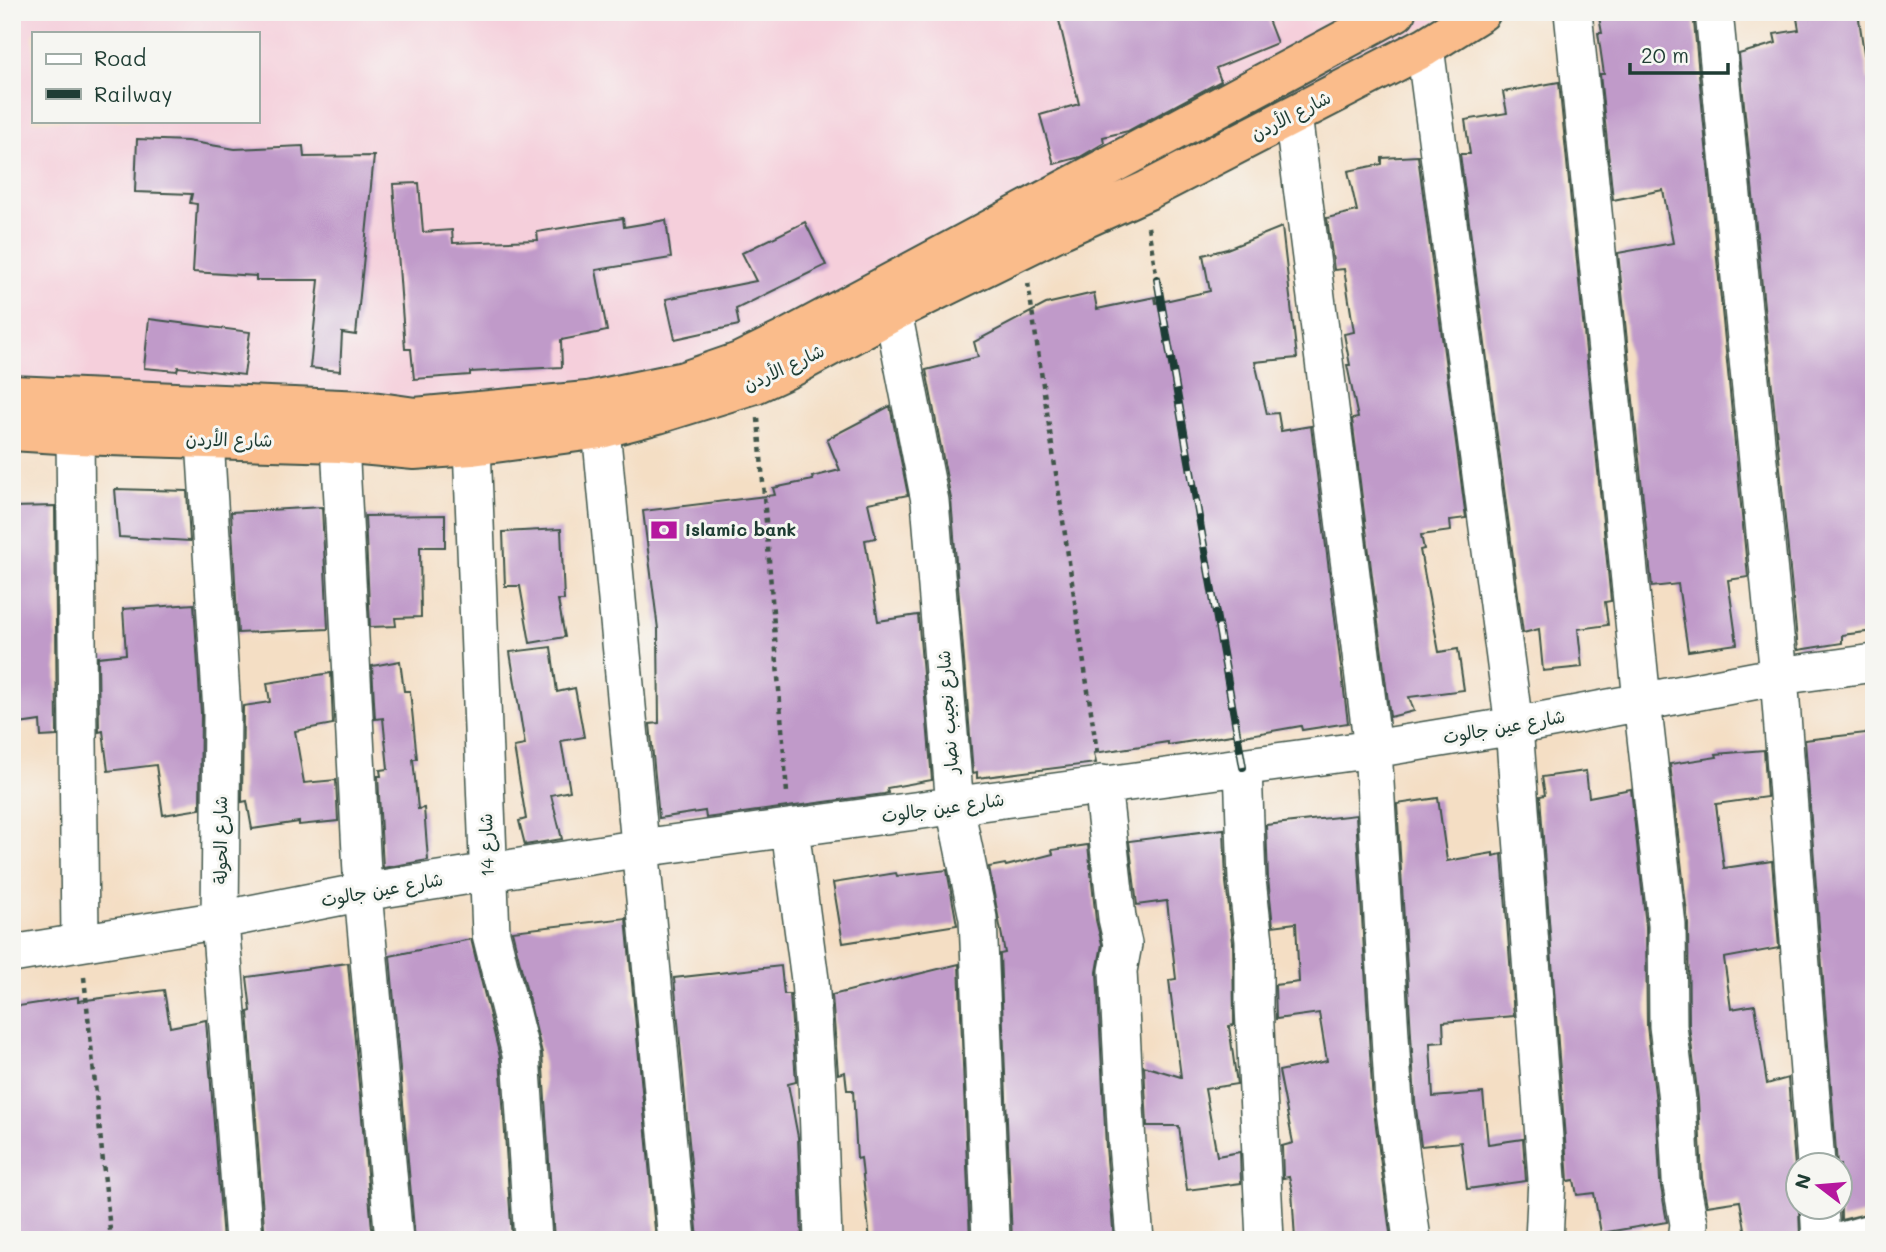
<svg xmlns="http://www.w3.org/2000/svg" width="1886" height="1252" viewBox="0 0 1886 1252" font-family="Mali,'Playpen Sans Arabic',sans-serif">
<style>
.built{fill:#f5cfdb;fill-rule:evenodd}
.building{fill:#c09ac9}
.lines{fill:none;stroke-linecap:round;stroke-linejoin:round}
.minor-casing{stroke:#3f554a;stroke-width:40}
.highway-casing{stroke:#3f554a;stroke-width:42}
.path{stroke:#3f554a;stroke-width:4.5;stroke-dasharray:5 5;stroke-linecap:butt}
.minor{stroke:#fff;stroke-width:37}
.highway{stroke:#fabc8b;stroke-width:38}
.rail-casing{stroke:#1f3d34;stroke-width:8}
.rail{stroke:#f6f6f2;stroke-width:5;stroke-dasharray:16;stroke-linecap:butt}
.labels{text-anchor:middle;stroke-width:6;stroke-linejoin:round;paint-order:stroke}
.street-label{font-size:18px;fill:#1f3d34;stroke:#f6f6f2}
.poi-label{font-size:18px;font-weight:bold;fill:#1f3d34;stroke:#f6f6f2;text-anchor:start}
</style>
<rect width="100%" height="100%" fill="#f6f6f2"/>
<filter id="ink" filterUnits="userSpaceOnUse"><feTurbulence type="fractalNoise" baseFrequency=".0143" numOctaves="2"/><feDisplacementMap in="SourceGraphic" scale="14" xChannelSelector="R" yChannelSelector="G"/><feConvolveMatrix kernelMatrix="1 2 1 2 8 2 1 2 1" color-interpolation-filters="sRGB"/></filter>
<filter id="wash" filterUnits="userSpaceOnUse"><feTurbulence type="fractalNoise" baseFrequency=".00686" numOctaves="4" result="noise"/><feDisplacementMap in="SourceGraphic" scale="28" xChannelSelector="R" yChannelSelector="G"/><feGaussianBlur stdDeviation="1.57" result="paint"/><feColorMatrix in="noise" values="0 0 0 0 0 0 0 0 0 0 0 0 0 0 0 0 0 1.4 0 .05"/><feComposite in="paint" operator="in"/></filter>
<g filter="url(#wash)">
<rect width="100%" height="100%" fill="#f4dec4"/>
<path class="built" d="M12,12H1454L835,328L669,432L130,427L12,432ZM33,33H257V121H33Z"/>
<g id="blocks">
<path class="building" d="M1057,12H1265L1277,43L1216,68L1221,81L1128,131L1103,137L1104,143L1080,157L1054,164L1040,115L1079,104Z
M1598,12H1693L1748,577L1728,580L1737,644L1688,651L1678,584L1652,587L1618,253L1673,243L1663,190L1613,200L1600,74H1604L1598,33H1602Z
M1796,12H1858L1868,80L1872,79L1874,93V631L1842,635V643L1798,650L1739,54L1776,43L1774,34L1799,30Z
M1559,82L1611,601L1605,602L1608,625L1578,629L1582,667L1543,671L1539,629L1523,633L1460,154H1470L1465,120L1507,113L1503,92Z
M137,139L187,141L235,149L303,146L304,157L374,156L356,335L342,333L340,371L310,368L319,280H256V276L193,272L197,204L190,203L192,194L135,192Z
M1418,156L1466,518L1450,520L1451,531L1421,535L1424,549L1420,550L1439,652L1458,649L1464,690L1409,697L1414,711L1390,717L1352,419L1358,418L1347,365H1350L1344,334L1354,332L1344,269L1334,270L1327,218L1357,211L1348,171L1382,164V158Z
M419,183L423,232L452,230L453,243L538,240L537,232L623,218L624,227L666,220L671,258L596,270L607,331L561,340L562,367L470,372V375L414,379L411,349H405L393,184Z
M805,222L826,265L736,309L739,325L675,339L666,299L756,281L742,253Z
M1282,227L1297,358L1255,362L1267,414L1278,413L1281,431L1311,426L1348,723L1302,730L1301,726L1238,737V734L1168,745V742L1094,753L1096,763L977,778V772L973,773L951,499L926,370L978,357L974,342L1046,304L1094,293L1097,309L1155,297L1156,303L1210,291L1203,255L1227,249Z
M149,319L250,332L244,375L178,367L177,371L144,368Z
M890,406L908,495L868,503L876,538L865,540L878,621L918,615L932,780L887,788L888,793L884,794L706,818L705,811L659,818L650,724L659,723L658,629L643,511L775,495L773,488L813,480L812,477L840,470L827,439Z
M115,489L187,491L190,541L119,537Z
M55,506L57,736L41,737L40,721L12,725V507Z
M322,507L328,629L238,633L231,512Z
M445,515V547H420L421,617L395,618L396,626L370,627L365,516Z
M561,529L564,600H558L565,637L530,643L520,586H505L503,532Z
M194,604L201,713L200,809L163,815L156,765L108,771L103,731L99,732L98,657L126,654L123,609Z
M551,647L557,692L575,688L584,737L561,741L570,791L551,795L562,839L525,845L519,821L526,819L514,747L525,745L510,652Z
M400,661L404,691H410L417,759H413L418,809L424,808L428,860L383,868L378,776H381L380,770L388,769L383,718L375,719L372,666Z
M331,673L333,724L295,731L304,783L336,780L338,821L299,825V822L252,829L247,801L242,802L243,706L270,702L267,683Z
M1874,732V1212L1841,1220L1840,1165H1837L1805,740Z
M1764,750L1767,797L1716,804L1724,868L1772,861L1779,948L1724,958L1731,1009L1755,1005L1767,1084L1788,1078L1795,1166L1798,1175L1800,1238L1788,1240H1747L1740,1201L1707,1206L1702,1178L1698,1099L1689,1025L1688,923L1670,764L1717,757L1716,754Z
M1586,771L1589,797L1631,789L1646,926L1647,1026L1656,1102L1660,1181L1667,1222L1601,1233L1594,1193L1577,1195L1574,1180L1568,1181L1540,796L1545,795L1542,777Z
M1438,798L1447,861L1493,853V856L1502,854L1514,1016L1443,1022L1444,1042L1430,1043L1433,1097L1483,1093L1488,1144L1523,1139L1526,1181L1467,1189L1461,1142L1421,1146L1415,1101L1397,804Z
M1356,815L1373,1104L1391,1240H1295L1292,1190L1289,1177L1283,1178L1282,1146L1293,1143L1279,1071L1327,1061L1319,1013L1276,1019L1275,985L1299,982L1296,923L1273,926L1268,878L1266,825Z
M1224,829L1226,882L1233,942L1234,1025L1229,1026L1237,1084L1205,1089L1217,1156L1240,1152L1241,1183L1187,1190L1179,1126H1147L1144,1066L1181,1077L1169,980L1176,979L1167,901L1137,905L1129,841Z
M1088,845L1096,920L1102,944L1097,972L1106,1147L1114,1240H1012L1000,954L1005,953L989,867L1005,864L1006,866L1053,854L1052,850Z
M947,870L957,925L843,943L833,883L896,873L897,876Z
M626,918L656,1240H554L542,1053L512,931Z
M471,939L500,1057L512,1240H415L390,956Z
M348,963L373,1240H265L248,1012L251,1011L247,977Z
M959,964L970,1240H870L861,1158L857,1159L853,1090H847L845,1072L838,1074L832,995Z
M781,966L784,994H790L796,1082L788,1084L798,1137L802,1240H735L734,1235L698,1240L674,978Z
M164,990L170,1027L206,1020L223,1240H12V1007L78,997V1001Z"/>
</g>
</g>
<g filter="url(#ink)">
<use href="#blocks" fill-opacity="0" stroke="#3f554a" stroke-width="2"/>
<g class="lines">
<defs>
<path id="minor" d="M1573,12L1642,701L1667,925L1668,1026L1677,1100L1681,1180L1689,1224L1687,1240
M1714,12L1779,676L1816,1164
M1425,47L1514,726L1547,1179L1544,1240
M1293,115L1373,749L1394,1103L1412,1240
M893,312L930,501L955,807L978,918L991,1240
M601,429L677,1240
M75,435L80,941
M205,440L222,712L220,920L244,1240
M340,443L363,892L394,1240
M472,446L491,934L521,1054L533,1240
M1243,767L1247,880L1254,941V1006L1265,1240
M1102,784L1117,918L1123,944L1118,971L1127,1145L1135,1240
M790,829L810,980L817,1079L823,1240
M12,954L220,920L363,892L641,848L1373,749L1514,726L1779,676L1874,663
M1819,1206L1821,1240
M1846,1240L1874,1232"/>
<path id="highway" d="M12,395L365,410L415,417L587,401L684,381L739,362L784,340L1396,12
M12,431L75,435L340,443L414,450L472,446L601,429L658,414L755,384L792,367L893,312L1062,229L1148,190L1425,47L1481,12"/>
</defs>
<use href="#minor" class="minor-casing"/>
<use href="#highway" class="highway-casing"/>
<path class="path" d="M1148,227L1236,732
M1028,283L1097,752
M758,418L787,793
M84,977L111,1240"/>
<use href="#minor" class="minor"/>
<use href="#highway" class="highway"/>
<defs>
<path id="rail" d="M1157,279L1243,767"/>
</defs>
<use href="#rail" class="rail-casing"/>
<use href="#rail" class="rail"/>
</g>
</g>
<defs>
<symbol id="bank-bare" viewBox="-9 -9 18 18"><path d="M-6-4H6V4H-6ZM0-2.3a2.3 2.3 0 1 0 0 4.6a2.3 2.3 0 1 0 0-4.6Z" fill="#b5179e" stroke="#f6f6f2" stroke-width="2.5" paint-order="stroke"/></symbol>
</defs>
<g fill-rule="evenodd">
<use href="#bank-bare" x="645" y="511" width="38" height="38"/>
</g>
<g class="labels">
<g class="street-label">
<text transform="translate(1291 116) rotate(-27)" y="6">شارع الأردن</text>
<text transform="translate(784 368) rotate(-25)" y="6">شارع الأردن</text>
<text transform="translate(229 440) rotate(1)" y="6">شارع الأردن</text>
<text transform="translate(948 712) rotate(-94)" y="6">شارع نجيب نصار</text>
<text transform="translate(1504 727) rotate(-10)" y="6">شارع عين جالوت</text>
<text transform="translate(943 808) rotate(-8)" y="6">شارع عين جالوت</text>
<text transform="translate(221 840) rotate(-90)" y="6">شارع الحولة</text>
<text transform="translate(487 845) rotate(-92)" y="6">شارع 14</text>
<text transform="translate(382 890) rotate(-10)" y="6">شارع عين جالوت</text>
</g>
<g class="poi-label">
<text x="685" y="536">islamic bank</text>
</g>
</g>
<rect width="1886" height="1252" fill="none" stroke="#f6f6f2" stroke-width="42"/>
<rect x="32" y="32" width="228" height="91" fill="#f6f6f2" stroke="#a0aca6" stroke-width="2"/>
<rect x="46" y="54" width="35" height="10" fill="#ffffff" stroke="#a0aca6" stroke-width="2"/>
<text x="94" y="66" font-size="21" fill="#1f3d34">Road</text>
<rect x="46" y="89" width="35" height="10" fill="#1f3d34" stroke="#a0aca6" stroke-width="2"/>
<text x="94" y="102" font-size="21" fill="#1f3d34">Railway</text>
<g transform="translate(1819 1186) rotate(286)"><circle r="33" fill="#f6f6f2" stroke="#a0aca6" stroke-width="2"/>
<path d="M0-5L12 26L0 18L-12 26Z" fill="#b5179e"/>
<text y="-10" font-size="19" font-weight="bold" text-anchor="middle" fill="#1f3d34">N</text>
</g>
<path d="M1630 63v10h98v-10" fill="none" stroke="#1f3d34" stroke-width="3.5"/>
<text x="1641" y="63" font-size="21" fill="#1f3d34" stroke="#f6f6f2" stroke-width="5" paint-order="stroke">20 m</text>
</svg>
